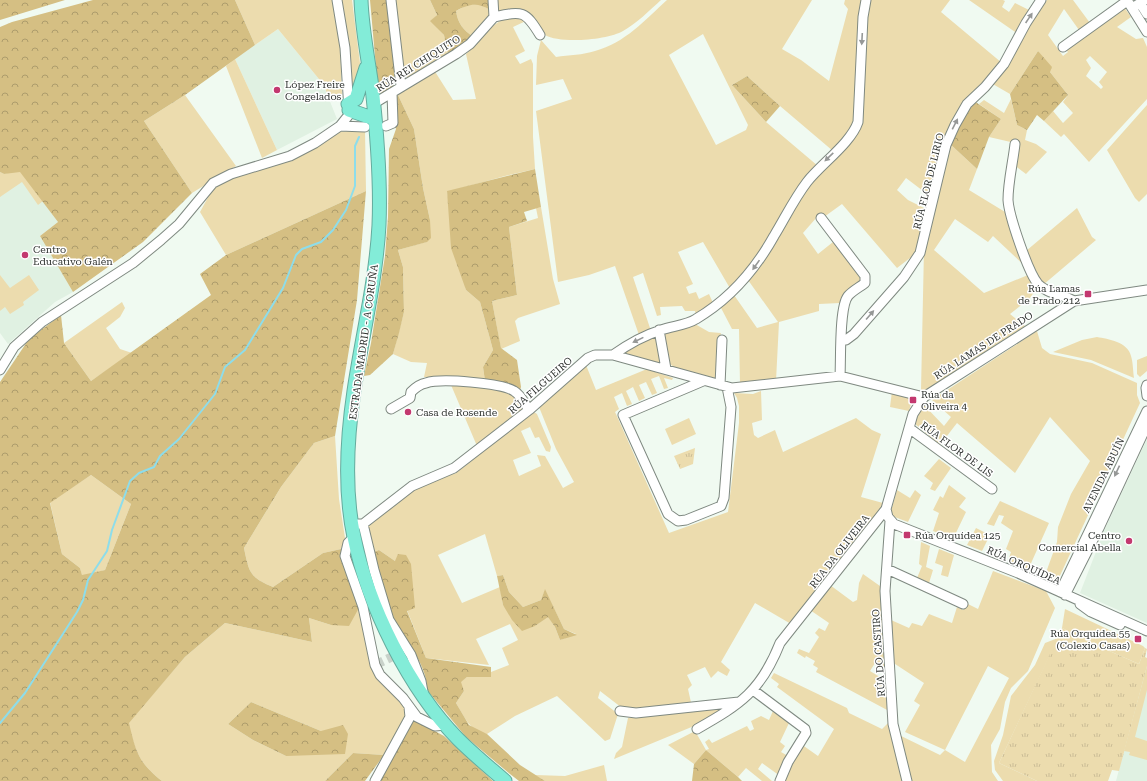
<svg xmlns="http://www.w3.org/2000/svg" width="1147" height="781" viewBox="0 0 1147 781" font-family="'Roboto Serif',serif">
<style>
.built{fill:#e0f1e2}
.green{fill:#ecdcae;fill-rule:evenodd}
.forest{fill:url(#forest-crowns);fill-rule:evenodd}
.park{fill:url(#park-tufts)}
.lines{fill:none;stroke-linecap:round;stroke-linejoin:round}
.stream{stroke:#8dddeb;stroke-width:2}
.minor-tunnel{stroke:#c9d2ca;stroke-width:9;stroke-dasharray:9 4.5;stroke-linecap:butt}
.minor-casing{stroke:#7f8981;stroke-width:11}
.highway-casing{stroke:#65ab9d;stroke-width:15}
.minor{stroke:#fff;stroke-width:9}
.highway{stroke:#83ecd8;stroke-width:13}
.oneway{fill:#969897}
.poi-dot{fill:#c3386f;stroke:#fff;stroke-width:1.5}
.labels{text-anchor:middle;stroke-width:3;stroke-linejoin:round;paint-order:stroke}
.street-label{font-size:10px;fill:#2e322f;stroke:#fff}
.poi-label{font-size:10px;fill:#2e322f;stroke:#fff;text-anchor:start}
</style>
<defs>
<pattern id="forest-crowns" width="20" height="18" patternUnits="userSpaceOnUse"><rect width="20" height="18" fill="#d5bf83"/><path d="M2 6a3 3 0 1 1 6 0M12 15a3 3 0 1 1 6 0" fill="none" stroke="#ad9c6c"/></pattern>
<pattern id="park-tufts" width="24" height="20" patternUnits="userSpaceOnUse"><rect width="24" height="20" fill="#ecdcae"/><path d="M3 7l-1-3M5 7V3M7 7l1-3M15 17l-1-3M17 17v-4M19 17l1-3" fill="none" stroke="#cbbd96"/></pattern>
</defs>
<rect width="100%" height="100%" fill="#f0faf1"/>
<path class="built" d="M278,29L323,84L337,119L277,150L235,59Z
M20,171L58,222L40,236L73,292L55,302L8,344L0,333V172L4,174Z
M1147,439V623L1080,593L1104,531Z
M1147,666V781H1116L1124,751Z"/>
<path class="green" d="M235,0H333L340,43L342,94L330,100L323,84L278,29L255,45Z
M341,0H352L361,71L357,90L352,82Z
M394,0H430L437,15L431,21L444,35L447,51L451,55L409,79L406,76L404,70Z
M495,0H661C650,10 636,24 623,31C608,40 560,44 545,35C539,32 536,24 533,18L499,12L496,8Z
M667,0H812L782,49L801,60L829,81L848,9L844,4L845,0H864L856,121L849,136L833,151L780,106L747,76L732,85L766,122L818,166L761,255L731,290L703,242L678,252L693,284L686,287L689,294L696,292L699,299L709,294L713,303L696,316L695,311H685L682,306L660,307L661,315L657,316L643,273L633,277L651,331L639,335L615,266L589,275L558,282L536,111L572,99L563,79L536,85L537,56L541,40L556,57C569,55 583,55 595,51C625,43 645,20 667,0ZM703,34L748,125L746,130L716,145L669,55Z
M869,0H950L941,12L1002,63L963,105L931,197L906,178L897,190L908,200L928,210L924,230L913,261L910,258L897,268L842,204L824,217H817L803,233L818,254L833,242L861,276C858,288 847,293 840,303L819,304V311L779,322L776,381L740,385L739,329H732L720,306L734,295L757,328L778,322L748,280L786,219L822,167L858,130Z
M969,0H1003L1005,1L1002,7L1009,12L1015,3L1029,10L1018,34Z
M1047,0H1073L1090,23L1079,30L1064,9L1048,35L1063,56L1068,52L1066,50L1076,41L1114,16L1124,7L1131,17L1117,27L1136,39L1143,38L1147,47V99L1089,162L1064,134L1061,137L1044,121L1053,111L1063,123L1073,113L1063,102L1068,95L1050,72L1038,51L1010,94L991,83L1033,18ZM1090,56L1107,72L1099,82L1103,87L1101,89L1086,76L1091,68L1086,60Z
M469,4L482,5L490,10V15L473,37C463,29 458,24 456,11Z
M515,15L528,20L513,27L525,51L515,56L520,64L531,59L533,64V137L535,169L505,176L447,192L466,290L480,302L493,350L483,367L485,381L424,377L427,363L411,362L393,354L404,312L403,267L398,250L426,242L430,220L423,188L414,129L398,95L407,86L434,70L453,100L476,99L466,54C484,38 490,21 515,15Z
M235,59L277,150L262,158L226,66Z
M185,95L236,166L192,193L144,121Z
M1011,99L1017,125L1027,130L1025,140L1036,144L1047,152L1026,174L1014,165L1015,143L989,137L1001,119L979,104L984,100L1004,113Z
M1147,105V194L1139,202L1135,198L1107,150Z
M365,130L366,191L226,255L200,212L212,190L222,181L337,132Z
M949,143L977,169L969,190L1010,215L1027,268L993,236L988,242L955,219L934,250L984,293L1028,275L1038,287L1029,299L1010,314L1025,326L926,390H921L924,249Z
M15,171H20L43,201L38,205L22,182L0,197V172L4,174Z
M541,207L553,279L560,304L518,318L515,321L520,341L501,349L492,301L517,295L509,227L538,218L536,208Z
M1077,208L1092,237L1096,240L1043,285L1026,251Z
M0,275L10,288L29,275L39,290L23,302L24,305L10,314L5,307L0,311Z
M122,302L125,308L120,317L106,328L120,349L132,353L91,381L64,343Z
M695,324L709,332L721,333L717,347V377L715,380L675,368L670,364L663,334Z
M1037,331L1042,348L1050,354L1092,363L1137,383V395L1140,403L1057,582L1044,578L1057,542L1058,527L1071,494L1090,461L1050,417L1015,473L957,423L940,445L914,423L924,405L944,426L951,417L932,400Z
M655,335L658,337L664,365L626,355L624,351Z
M1097,337C1108,339 1128,342 1131,356C1133,362 1133,371 1134,378L1091,360L1053,352L1082,340Z
M1147,356V371L1140,377L1137,374V360Z
M586,365L596,390L647,369L673,378L672,380L664,378L668,388L664,389L659,376L651,379L657,393L652,395L646,382L639,385L645,398L639,401L633,387L626,391L632,404L627,406L622,393L614,397L619,409L615,412L616,414L669,533L728,512L739,423V406L737,398L734,393L753,394L761,391L762,420L752,423L754,435L758,438L775,430L783,452L856,418L872,430L881,434L861,497L883,503L881,509L791,624L755,603L721,662L730,670L727,676L718,671L711,678L705,667L687,675L692,685L688,689L692,707L626,711L600,691L598,698L618,714L610,739L605,741L557,696L515,716L487,734C470,732 464,716 456,703L464,691L460,682L467,677H491V672L509,665L502,648L518,640L510,624L476,639L489,665L426,658L407,610L395,561L379,550L371,553L366,527L417,487L456,473L534,412L537,414L551,447L550,452L546,451L539,437L535,438L530,427L521,431L531,453L513,460L519,476L541,466L537,455L545,456L563,488L574,482L556,449L539,407ZM485,534L497,576L503,575L509,592L523,607L541,600L545,590L564,629L576,634L560,640L555,627L548,616L535,626L503,605L500,587L462,603L438,555Z
M451,385C469,386 509,383 520,399C522,402 522,408 523,411L477,446Z
M892,391L913,397L909,411L890,407Z
M689,418L696,434L672,445L665,429Z
M335,436L339,499L345,538L341,549L323,553L273,587C249,577 249,572 244,548L281,487L314,443Z
M939,459L951,468L935,491L930,489L933,483L924,476Z
M91,475L131,504L105,570L82,576L80,568L62,554L50,502Z
M949,485L966,498L959,507L966,512L953,539L933,531L939,513L933,510L940,496L943,498Z
M897,490L910,498L915,490L921,495L908,522L892,516L891,511Z
M1000,501L1049,523L1028,570L1008,561L1011,552L1006,549L1013,531L1001,523L1004,516L999,515L994,526L987,524Z
M976,528L990,535L982,551L967,545Z
M921,542L930,546L926,567L933,570L929,583L917,578L922,566L919,564Z
M939,549L954,555L948,577L941,575L943,566L935,563Z
M993,571L1046,591L1055,608L1028,671L1011,688L1005,702L1000,729L991,745L992,772L998,781H908L897,734L940,755L945,750L905,732L920,705L914,701L924,683L892,662L891,620L909,628L912,623L922,626L929,614L952,623L957,607L963,610L966,603L978,609ZM988,666L1009,678L965,762L945,750Z
M863,574L880,586L881,600L885,626L887,670L875,663L870,671L888,682L889,711L816,672L818,668L813,665L815,661L806,656L805,658L797,653L799,649L809,653L819,637L815,633L819,628L825,631L829,623L810,610L830,585L853,602L857,600L859,583Z
M360,606L370,659L403,702L407,712L384,755L353,753L325,781H162C138,762 136,752 128,723L185,657L225,623L312,642L309,618L331,625ZM251,702L321,731L286,756L253,740L228,724Z
M1065,609L1143,646L1145,648L1139,664L1098,646L1062,628Z
M1058,638L999,763L1037,781H1003L995,770L994,761L1003,735L1011,696L1035,665L1045,643Z
M1147,666V690L1135,737L1147,741V760L1129,755L1130,752L1124,751Z
M774,673L847,708L849,713L882,729L889,722L906,781H781L801,744L818,756L834,729L777,687L779,684L771,678Z
M725,708L694,726L614,759L616,753L622,747L628,718L688,710Z
M773,711L789,723L780,742L785,746L781,752L788,756L780,776L762,763L758,769L772,781H762L746,768L738,777L706,750L694,764L668,745L695,731L706,750L709,749L705,742L709,739L712,743L747,726L750,731L754,729L751,721L761,716L769,720Z
M604,765L607,781H545L535,775L565,776Z"/>
<path class="forest" d="M0,0H65L0,20Z
M93,0H235L255,45L185,95L144,121L192,193L143,242L73,292L40,236L58,222L20,172L4,174L0,172V27L12,22Z
M370,0H386L387,3L395,73L393,87L381,94L378,90Z
M430,0H490V10C477,2 469,4 456,11C458,24 463,29 473,37L451,55L447,51L444,35L430,21L437,15Z
M1038,51L1052,67L1050,72L1068,95L1044,121L1037,115L1027,130L1017,125L1010,94Z
M747,76L780,106L766,122L732,85Z
M398,95L414,129L423,188L430,220L431,238L427,242L398,250L403,267L404,312L399,333L393,354L370,375L364,376L371,343L385,256L388,217L389,149L396,129L394,123L393,96Z
M974,101L1001,119L989,137L977,169L949,143Z
M535,169L541,207L524,212L527,221L509,227L517,295L492,301L501,348L517,360L521,387L520,390L485,381L483,367L493,350L480,302L466,290L451,248L447,191Z
M366,191L357,300L335,436L314,443L281,487L244,548C249,572 249,577 273,587L323,553L341,549L360,606L349,626L331,625L309,618L312,642L225,623L185,657L129,723C136,752 138,762 162,781H0V382L29,339L61,315L64,343L91,381L211,295L200,274L226,255ZM91,475L131,504L105,570L82,575L80,568L62,554L50,503Z
M379,550L395,561L398,554L406,555L411,564L415,608L407,611L426,658L491,667V677H467L461,682L464,691L456,703L469,725L487,734L520,765L545,781H519L510,774L466,737L427,690C428,664 401,634 388,612C381,598 376,569 371,553Z
M503,575L509,592L523,607L541,600L545,589L564,629L577,635L560,640L555,627L548,617L535,626L522,631L512,620L503,605L497,576Z
M251,702L321,731L343,725L348,734L345,754L286,756L253,740L228,724Z
M414,720L444,736L493,781H376Z
M706,750L738,777L742,781H692L694,764Z
M353,753L384,755L365,781H325Z"/>
<path class="park" d="M695,448L693,464L680,469L674,456Z
M1062,628L1098,646L1139,664L1145,648L1147,649L1145,657L1147,658V666L1119,771L1112,770L1108,781H1037L999,763Z"/>
<g class="lines">
<path class="stream" d="M0,723L25,693L77,612L83,600L88,580L107,551L112,530L130,481L139,473L154,467L160,456L179,439L215,394L225,367L245,350L283,288L296,255L302,249L321,242L333,230L346,210L355,186V146L359,137"/>
<path class="minor-tunnel" d="M375,665L402,652"/>
<defs>
<path id="minor" d="M391,0L401,86
M1127,0L1147,32
M1140,3L1147,14
M1132,8L1145,0
M494,17C522,11 525,10 540,35
M1063,47L1127,1
M373,104L456,54L470,44L494,17L493,0
M340,126L365,127
M386,126L393,123L392,93
M1015,144C1013,162 1008,182 1008,200C1009,216 1028,272 1038,284C1047,294 1063,294 1074,301
M821,218L865,276V283C860,287 852,291 848,296C839,307 841,360 840,376
M659,330L666,369
M842,340H846L854,334L904,277L920,253L946,145L955,125L967,104L985,87L1004,64L1026,23L1041,0
M613,355C627,345 645,335 661,330C672,326 687,325 696,319C730,299 755,270 774,236C785,218 794,199 807,182C821,164 851,143 858,122L863,17L866,0
M0,370L14,347L42,322L133,263L161,240L179,224L213,183L231,174L290,156L315,143L340,126L348,116L349,110L345,48L337,0
M703,381L623,415L668,514L678,521L686,520L721,506L724,498L731,407L727,387
M720,385L722,340
M1147,385L1146,388L1147,396
M391,409L410,398L411,392C415,388 420,384 426,383C441,378 501,383 514,391C521,395 525,404 529,410
M909,428L992,489
M886,509L888,517L894,524L1018,573L1147,631
M890,521L885,591L893,724L907,781
M352,524H363L412,486L454,468L529,410L588,358L595,355H613L732,388L840,376L924,397
M363,524L374,570L389,620L411,655L421,681L423,692
M354,537L348,543L345,556L363,607L375,665L380,675L403,698L417,717L435,726L446,725
M887,569L963,604
M1060,592L1147,411
M1065,595L1099,528L1147,425
M1080,604L1091,612L1120,625
M753,690L805,729L806,733L788,762L780,781
M620,711L636,713L739,702
M697,729C741,704 761,691 780,643L886,509L913,414L924,397L1074,301L1147,290
M375,781L410,717L409,707"/>
<path id="highway" d="M361,0C362,29 368,58 372,87C377,133 381,180 379,225C376,281 362,336 354,391C347,438 344,490 354,537C368,606 409,689 458,739C473,754 489,767 505,781
M348,104L356,99L366,68
M349,110L375,119"/>
</defs>
<use href="#minor" class="minor-casing"/>
<use href="#highway" class="highway-casing"/>
<use href="#minor" class="minor"/>
<use href="#highway" class="highway"/>
</g>
<defs><path id="oneway-solid" d="M-6-.8H1V-3.2L6.5 0L1 3.2V.8H-6Z"/></defs>
<g class="oneway">
<use href="#oneway-solid" transform="translate(1029 18) rotate(-56)"/>
<use href="#oneway-solid" transform="translate(862 39) rotate(93)"/>
<use href="#oneway-solid" transform="translate(955 124) rotate(-63)"/>
<use href="#oneway-solid" transform="translate(829 157) rotate(136)"/>
<use href="#oneway-solid" transform="translate(756 265) rotate(125)"/>
<use href="#oneway-solid" transform="translate(870 315) rotate(-49)"/>
<use href="#oneway-solid" transform="translate(638 340) rotate(154)"/>
<use href="#oneway-solid" transform="translate(1117 471) rotate(115)"/>
</g>
<g class="poi-dot">
<circle cx="277" cy="90" r="4"/>
<circle cx="25" cy="255" r="4"/>
<rect x="1084" y="290" width="8" height="8" rx="2"/>
<rect x="909" y="396" width="8" height="8" rx="2"/>
<circle cx="408" cy="412" r="4"/>
<rect x="903" y="531" width="8" height="8" rx="2"/>
<circle cx="1129" cy="541" r="4"/>
<rect x="1134" y="635" width="8" height="8" rx="2"/>
</g>
<g class="labels">
<g class="street-label">
<text transform="translate(418 63) rotate(-32)" y="4">RÚA REI CHIQUITO</text>
<text transform="translate(928 181) rotate(-76)" y="4">RÚA FLOR DE LIRIO</text>
<text transform="translate(363 342) rotate(-82)" y="4">ESTRADA MADRID - A CORUÑA</text>
<text transform="translate(983 345) rotate(-33)" y="4">RÚA LAMAS DE PRADO</text>
<text transform="translate(540 385) rotate(-41)" y="4">RÚA FILGUEIRO</text>
<text transform="translate(957 449) rotate(36)" y="4">RÚA FLOR DE LIS</text>
<text transform="translate(1103 475) rotate(-64)" y="4">AVENIDA ABUÍN</text>
<text transform="translate(839 551) rotate(-52)" y="4">RÚA DA OLIVEIRA</text>
<text transform="translate(1024 565) rotate(24)" y="4">RÚA ORQUÍDEA</text>
<text transform="translate(878 653) rotate(-94)" y="4">RÚA DO CASTIRO</text>
</g>
<g class="poi-label">
<text x="285" y="88">López Freire<tspan x="285" dy="12">Congelados</tspan></text>
<text x="33" y="253">Centro<tspan x="33" dy="12">Educativo Galén</tspan></text>
<text x="1080" y="292" text-anchor="end">Rúa Lamas<tspan x="1080" dy="12">de Prado 212</tspan></text>
<text x="921" y="398">Rúa da<tspan x="921" dy="12">Oliveira 4</tspan></text>
<text x="416" y="416">Casa de Rosende</text>
<text x="915" y="539">Rúa Orquídea 125</text>
<text x="1121" y="539" text-anchor="end">Centro<tspan x="1121" dy="12">Comercial Abella</tspan></text>
<text x="1130" y="637" text-anchor="end">Rúa Orquídea 55<tspan x="1130" dy="12">(Colexio Casas)</tspan></text>
</g>
</g>
</svg>
